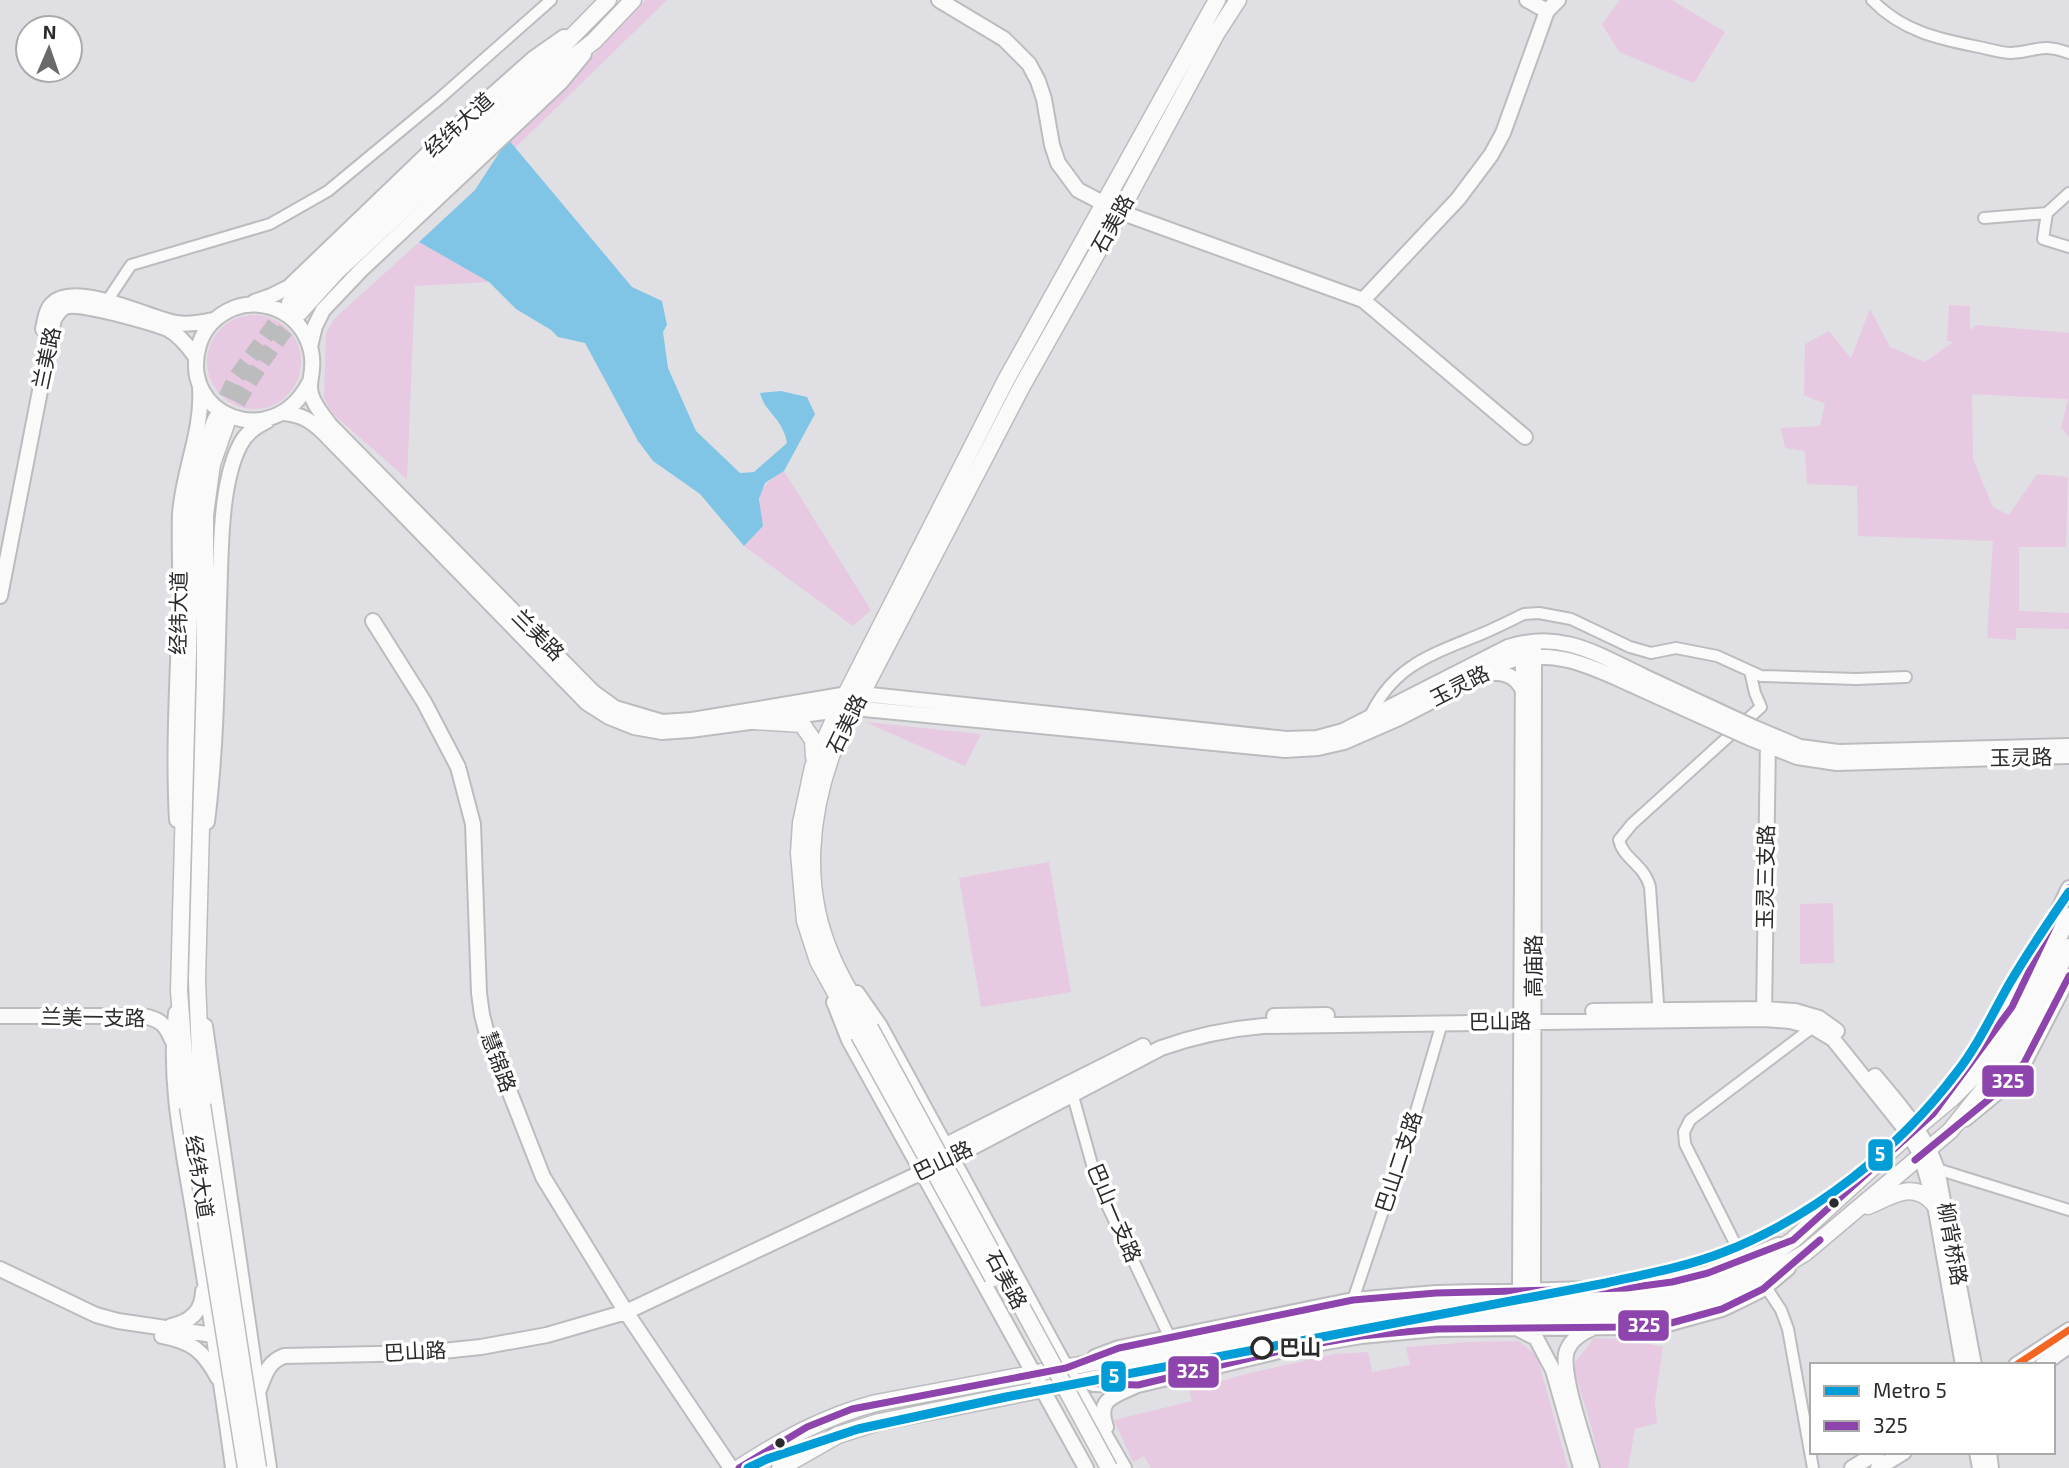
<svg xmlns="http://www.w3.org/2000/svg" width="2069" height="1468" viewBox="0 0 2069 1468" font-family="'Exo 2','Noto Sans SC',sans-serif">
<style>
.green{fill:#e7c9e2}
.water{fill:#81c5e6}
.lines{fill:none;stroke-linecap:round;stroke-linejoin:round}
.primary-tunnel{stroke:#bcbcbf;stroke-width:16;stroke-dasharray:16 8;stroke-linecap:butt}
.street-casing{stroke:#bcbcbf;stroke-width:14}
.secondary-casing{stroke:#bcbcbf;stroke-width:18}
.primary-casing{stroke:#bcbcbf;stroke-width:19}
.street{stroke:#fafafb;stroke-width:10}
.secondary{stroke:#fafafb;stroke-width:14}
.primary{stroke:#fafafb;stroke-width:16}
.secondary-bridge-casing{stroke:#bcbcbf;stroke-width:18;stroke-linecap:butt}
.primary-bridge-casing{stroke:#bcbcbf;stroke-width:19;stroke-linecap:butt}
.secondary-bridge{stroke:#fafafb;stroke-width:14}
.primary-bridge{stroke:#fafafb;stroke-width:16}
.bus-1-casing{stroke:#fff;stroke-width:12}
.bus-2-casing{stroke:#fff;stroke-width:12}
.bus-1{stroke:#8e44ad;stroke-width:7}
.bus-2{stroke:#f26522;stroke-width:7}
.metro-1-casing{stroke:#fff;stroke-width:14}
.metro-1{stroke:#029dd7;stroke-width:9}
.bus-dot{fill:#2b2b2d;stroke:#fff;stroke-width:2.5}
.stop-dot{fill:#fff;stroke:#2b2b2d;stroke-width:3.5}
.labels{text-anchor:middle;stroke-width:7;stroke-linejoin:round;paint-order:stroke}
.street-label{font-size:21px;fill:#2b2b2d;stroke:#fff}
.stop-label{font-size:21px;font-weight:bold;fill:#2b2b2d;stroke:#fff;text-anchor:start}
.line-badge{stroke:#fff;stroke-width:2.5}
.badge-label{font-size:19px;text-anchor:middle;font-weight:bold;fill:#fff}
</style>
<rect width="100%" height="100%" fill="#e0e0e4"/>
<path class="green" d="M645,0H667L515,148L508,139L566,85Z
M1620,0H1672L1725,32L1694,83L1619,52L1602,24Z
M419,242L489,282L415,286L407,479L333,414L324,398L326,333L334,319Z
M1949,305L1970,306V330L1977,325L2069,333V438L2061,427L2068,399L1972,394L1973,459L1993,507L2009,515L2037,474L2068,477L2066,547H2019V611L2069,613V629L2016,628V640L1987,638L1993,541L1858,536L1857,486L1807,484L1805,451L1785,448L1781,428L1820,426L1825,404L1804,395L1805,344L1829,331L1851,358L1870,309L1890,347L1925,362L1953,342L1947,341Z
M207 362a47 47 0 1 1 94 0a47 47 0 1 1-94 0Z
M784,471L871,610L853,626L744,546L763,526C758,495 755,489 784,471Z
M865,722L981,734L965,766Z
M1049,862L1071,992L981,1007L959,878Z
M1833,903L1834,963L1800,964V904Z
M1594,1338L1631,1340L1663,1347L1655,1401L1657,1423L1635,1429L1628,1468H1601L1592,1429L1574,1369V1364Z
M1519,1341L1537,1356L1568,1468H1151L1144,1456L1133,1462L1114,1420L1192,1401L1189,1390L1250,1373L1334,1354L1368,1352L1372,1372L1410,1365L1406,1347L1469,1342Z"/>
<path class="water" d="M508,139L632,287L662,301L667,325L663,332L668,368L696,431L740,473L754,472L787,443C783,418 765,413 760,393L781,391L807,397L815,414L784,471L765,483L759,499L763,526L744,546L700,494L653,461L638,441L585,343L558,337L551,330L516,309L489,282L419,242L475,190Z"/>
<g class="lines">
<path class="primary-tunnel" d="M216,419L235,379L290,303
M226,424C247,383 270,348 299,313"/>
<defs>
<path id="street" d="M1872,0C1902,31 1938,39 1979,47C1989,49 2001,53 2011,53C2038,52 2039,42 2069,53
M2047,213L2043,239L2069,247
M1984,218L2047,213L2069,193
M107,301L131,265L270,224L328,191L439,99L551,0
M1369,718C1393,666 1430,655 1479,635C1494,629 1509,621 1524,614L1539,613L1571,619L1630,647L1651,653L1676,648L1717,656L1761,676L1856,679L1906,677
M1659,1017L1650,887C1644,864 1623,859 1619,840L1632,824L1761,707L1755,693L1750,671
M1071,1089L1098,1186L1170,1338
M1937,1169L2069,1210
M1743,1259L1685,1144L1684,1132L1690,1120L1813,1027
M1766,1287L1781,1310L1788,1329L1813,1468
M1353,1300L1412,1125L1442,1023"/>
<path id="secondary" d="M939,0L1004,39L1029,64L1038,81L1044,99L1052,145L1058,163L1078,190L1120,212L1363,300L1525,437
M1527,0L1547,11
M1363,300L1458,199L1491,155L1503,133L1547,11L1558,0
M254,302L271,296L289,287L445,137L534,58L564,37
M43,329C45,320 46,310 52,304C74,280 149,318 176,323C189,325 200,323 213,320
M310,347L315,326L323,310L361,270L560,83L584,54
M309,383C273,453 178,416 199,345C204,328 217,315 234,308C252,301 274,305 289,316C305,328 314,349 312,368C312,377 308,384 311,394C314,406 323,415 330,425L593,692L615,708L662,722L692,720L848,694H861L1287,739L1317,738L1343,731L1508,647C1561,630 1597,654 1643,676
M284,413C302,415 310,420 323,432L587,703L609,717L634,727L662,732L690,730L854,708L1285,750L1318,748L1344,742L1399,718L1509,661C1557,647 1596,669 1639,688
M0,596L54,319C57,315 60,309 65,307C78,301 152,323 168,329C179,335 188,346 195,356
M373,621L424,702L458,767L473,824L479,993L482,1015L487,1034L543,1177L626,1312L731,1468
M1487,673C1504,672 1516,675 1523,691
M1755,728L1800,747L1838,752L2069,746
M1752,739L1797,757L1837,763L2069,756
M177,820C173,748 178,677 180,605C181,575 179,545 180,514C183,471 203,431 200,388
M207,822C216,750 217,676 219,603C221,558 219,485 240,445C246,433 255,427 267,421
M857,993L880,1026L1066,1368L1124,1468
M834,1002L849,1040L1086,1468
M1593,1011L1764,1009L1795,1011L1819,1018L1837,1031
M176,1013C168,1081 183,1148 194,1215C208,1299 222,1383 233,1468
M0,1016H143C160,1019 166,1025 172,1040
M1274,1016L1327,1015
M1764,1017L1768,739
M205,1026L269,1468
M1875,1076C1899,1105 1924,1132 1937,1169L1974,1365
M1948,1094L2012,1007L2069,888
M1965,1119L1999,1091L2024,1063L2069,976
M916,1160L1143,1046
M0,1269L96,1315L118,1321L220,1336
M1533,1290L1534,648
M1520,1291L1523,651
M171,1326C190,1322 203,1311 203,1291
M1520,1330L1536,1338L1553,1370L1581,1468
M162,1336C192,1342 203,1350 218,1378
M1095,1357L1119,1348L1353,1300L1436,1293L1627,1288L1672,1282L1708,1273L1778,1245
M2016,1365L2069,1330
M2042,1365L2069,1346
M1093,1384L1138,1385L1292,1348L1361,1336L1437,1329L1628,1327L1671,1323L1722,1309L1737,1302L1763,1289L1788,1268
M259,1390C265,1374 268,1362 284,1356L423,1353L481,1347L547,1335L626,1312L952,1158L1161,1048C1195,1036 1227,1029 1263,1026L1764,1019L1790,1021L1813,1027L1833,1039L1909,1134L1921,1155L1935,1205L1963,1365
M1106,1427C1096,1399 1114,1396 1135,1386
M1977,1452L1980,1468
M1989,1452L1991,1468
M1592,1468C1585,1443 1562,1378 1566,1354C1569,1340 1581,1333 1593,1328
M1852,1468L1878,1452
M1878,1468L1904,1452"/>
<path id="primary" d="M290,303L389,206L542,67L608,0
M299,313L338,270L549,76L594,41L633,0
M754,721L802,724L813,740L814,757
M870,1028C857,1004 842,981 832,957C801,888 809,811 836,743L1022,386L1120,212L1216,34L1238,0
M859,1035L818,961L805,921L799,853L801,823L813,767L839,708L1006,380L1217,0
M202,1105L197,980L205,675V515L212,464L226,424
M188,1107L179,991L191,540L193,493L199,464L216,419
M1868,1206C1892,1196 1914,1179 1935,1205
M739,1468C784,1439 823,1417 876,1403L1352,1314L1435,1305L1519,1301H1628L1673,1296L1711,1285L1752,1268L1793,1240L1909,1134L1952,1098L1978,1072L2001,1045L2021,1013L2069,916
M780,1468L838,1435L879,1422L1360,1326L1434,1318L1630,1315L1676,1309L1719,1298L1758,1280L1805,1253L1950,1131L2012,1054L2034,1020L2069,947"/>
</defs>
<use href="#street" class="street-casing"/>
<use href="#secondary" class="secondary-casing"/>
<use href="#primary" class="primary-casing"/>
<use href="#street" class="street"/>
<use href="#secondary" class="secondary"/>
<use href="#primary" class="primary"/>
<defs>
<path id="secondary-bridge" d="M1643,676L1755,728
M1639,688L1752,739"/>
<path id="primary-bridge" d="M870,1028L1109,1468
M859,1035L993,1278
M202,1105L258,1468
M188,1107L246,1468"/>
</defs>
<use href="#secondary-bridge" class="secondary-bridge-casing"/>
<use href="#primary-bridge" class="primary-bridge-casing"/>
<use href="#secondary-bridge" class="secondary-bridge"/>
<use href="#primary-bridge" class="primary-bridge"/>
<defs>
<path id="bus-1" d="M1915,1160L1999,1091L2024,1063L2069,976
M1047,1389L1075,1383L1138,1385L1292,1348L1361,1336L1437,1329L1628,1327L1671,1323L1722,1309L1763,1289L1820,1240
M739,1468L807,1427L852,1409L1066,1368L1119,1348L1353,1300L1436,1293L1627,1288L1672,1282L1708,1273L1793,1240L1933,1114L2012,1007L2069,888"/>
<path id="bus-2" d="M2016,1365L2069,1330"/>
</defs>
<use href="#bus-1" class="bus-1-casing"/>
<use href="#bus-2" class="bus-2-casing"/>
<use href="#bus-1" class="bus-1"/>
<use href="#bus-2" class="bus-2"/>
<defs>
<path id="metro-1" d="M748,1468L767,1459L858,1429L1006,1397L1606,1283C1646,1274 1686,1267 1724,1252C1814,1217 1899,1149 1957,1072C1979,1044 1993,1012 2011,981C2029,951 2049,921 2069,892"/>
</defs>
<use href="#metro-1" class="metro-1-casing"/>
<use href="#metro-1" class="metro-1"/>
</g>
<g class="bus-dot">
<circle cx="1834" cy="1203" r="6"/>
<circle cx="780" cy="1443" r="6"/>
</g>
<circle class="stop-dot" cx="1262" cy="1348" r="10"/>
<g class="labels">
<g class="street-label">
<text transform="translate(459 125) rotate(-42)" y="7">经纬大道</text>
<text transform="translate(1113 224) rotate(-61)" y="7">石美路</text>
<text transform="translate(47 358) rotate(-78)" y="7">兰美路</text>
<text transform="translate(179 613) rotate(-89)" y="7">经纬大道</text>
<text transform="translate(538 635) rotate(45)" y="7">兰美路</text>
<text transform="translate(1460 686) rotate(-27)" y="7">玉灵路</text>
<text transform="translate(847 724) rotate(-64)" y="7">石美路</text>
<text transform="translate(2021 758) rotate(-1)" y="7">玉灵路</text>
<text transform="translate(1766 877) rotate(-89)" y="7">玉灵三支路</text>
<text transform="translate(1534 966) rotate(-90)" y="7">高庙路</text>
<text transform="translate(93 1018) rotate(1)" y="7">兰美一支路</text>
<text transform="translate(1500 1022) rotate(-1)" y="7">巴山路</text>
<text transform="translate(498 1062) rotate(70)" y="7">慧锦路</text>
<text transform="translate(943 1161) rotate(-26)" y="7">巴山路</text>
<text transform="translate(1399 1162) rotate(-72)" y="7">巴山二支路</text>
<text transform="translate(199 1177) rotate(81)" y="7">经纬大道</text>
<text transform="translate(1114 1213) rotate(67)" y="7">巴山一支路</text>
<text transform="translate(1952 1244) rotate(80)" y="7">柳背桥路</text>
<text transform="translate(1006 1280) rotate(62)" y="7">石美路</text>
<text transform="translate(415 1352) rotate(-3)" y="7">巴山路</text>
</g>
<g class="stop-label">
<text x="1279" y="1355">巴山</text>
</g>
</g>
<g class="line-badge">
<rect x="1981" y="1064" width="54" height="34" rx="7" fill="#8e44ad"/>
<rect x="1867" y="1138" width="27" height="34" rx="7" fill="#029dd7"/>
<rect x="1617" y="1309" width="53" height="33" rx="7" fill="#8e44ad"/>
<rect x="1167" y="1355" width="53" height="34" rx="7" fill="#8e44ad"/>
<rect x="1100" y="1360" width="27" height="33" rx="7" fill="#029dd7"/>
</g>
<g class="badge-label">
<text x="2008" y="1088">325</text>
<text x="1880" y="1161">5</text>
<text x="1644" y="1332">325</text>
<text x="1193" y="1378">325</text>
<text x="1114" y="1383">5</text>
</g>
<rect x="1810" y="1363" width="245" height="91" fill="#ffffff" stroke="#aaaaab" stroke-width="2"/>
<rect x="1824" y="1386" width="35" height="10" fill="#029dd7" stroke="#aaaaab" stroke-width="2"/>
<text x="1873" y="1398" font-size="21" fill="#2b2b2d">Metro 5</text>
<rect x="1824" y="1421" width="35" height="10" fill="#8e44ad" stroke="#aaaaab" stroke-width="2"/>
<text x="1873" y="1433" font-size="21" fill="#2b2b2d">325</text>
<g transform="translate(49 49) rotate(2)"><circle r="33" fill="#ffffff" stroke="#aaaaab" stroke-width="2"/>
<path d="M0-5L12 26L0 18L-12 26Z" fill="#6a6a6d"/>
<text y="-10" font-size="19" font-weight="bold" text-anchor="middle" fill="#2b2b2d">N</text>
</g>
</svg>
